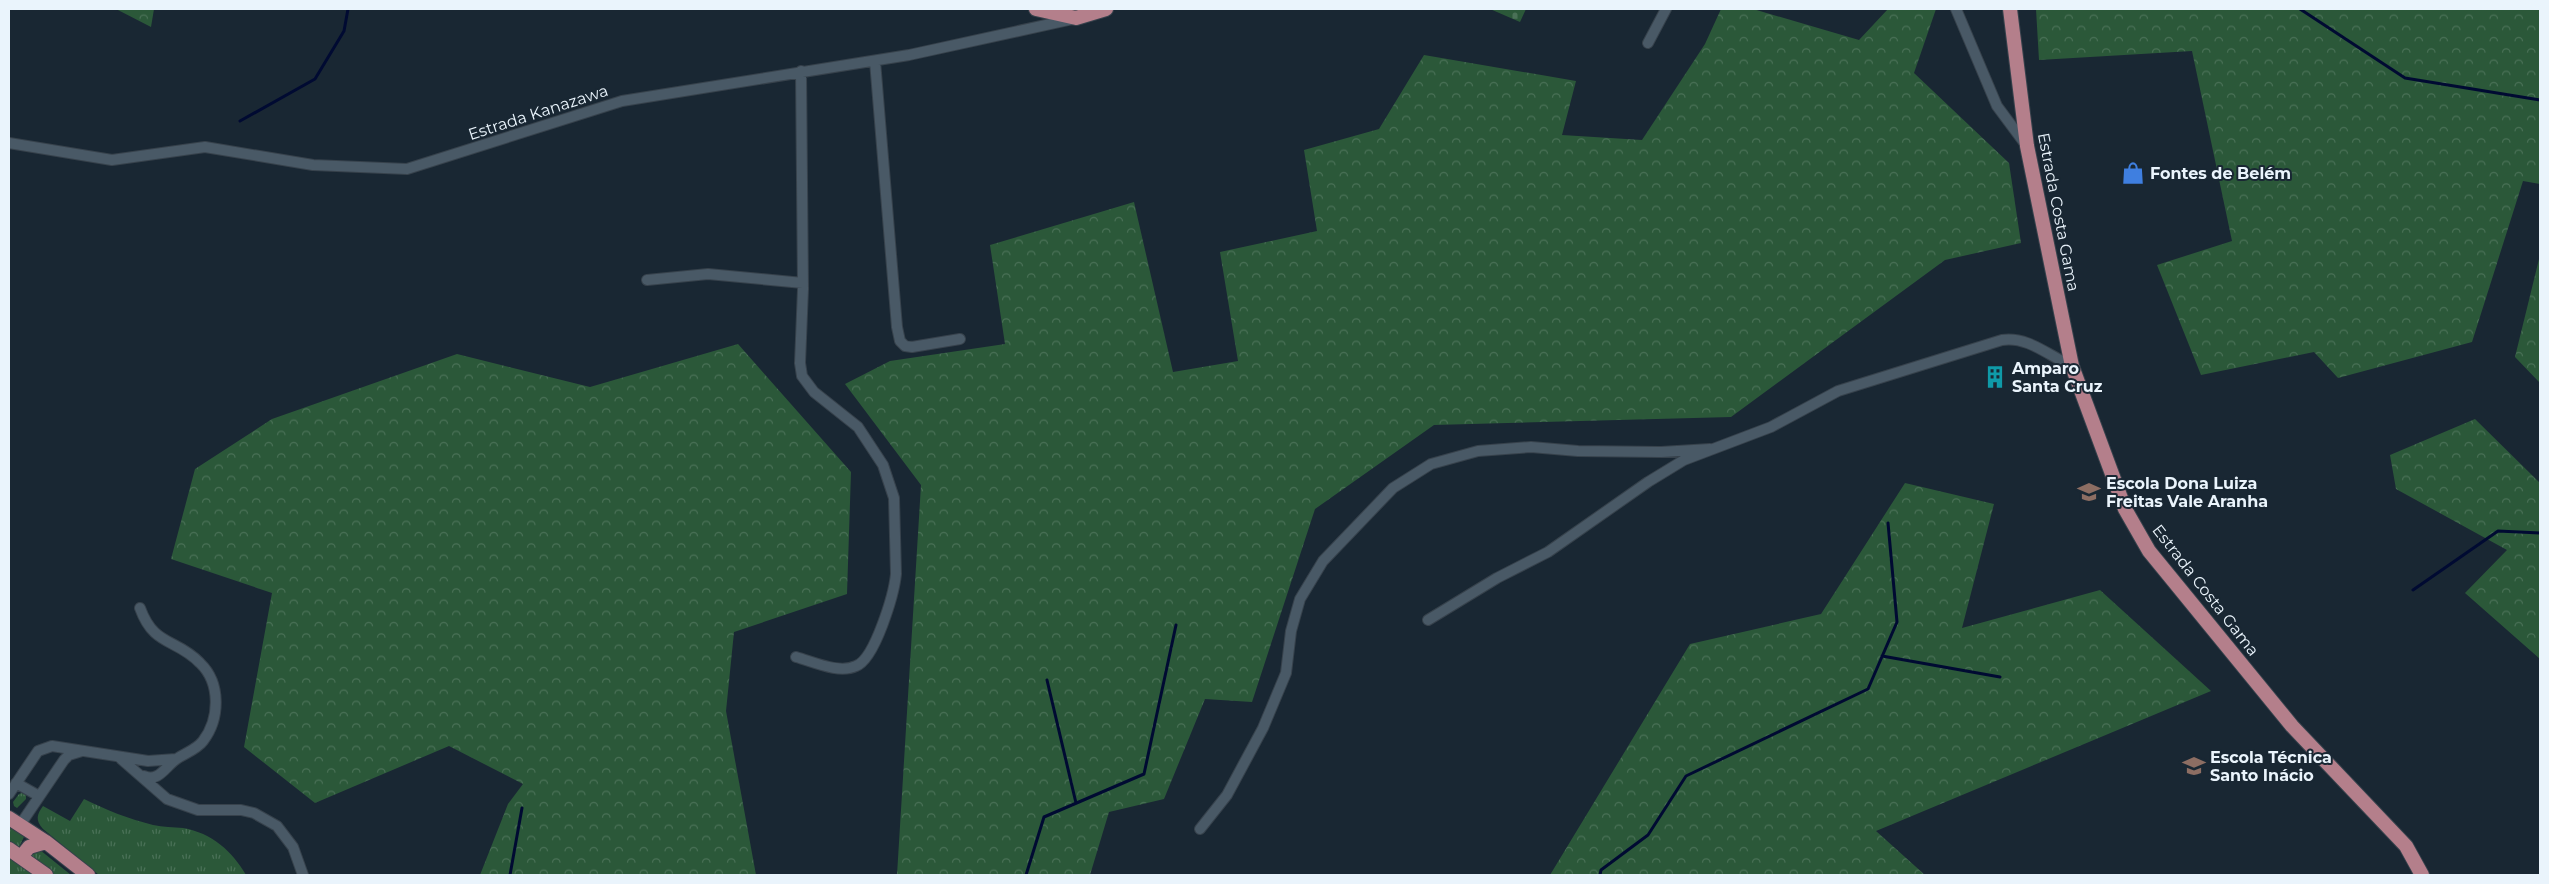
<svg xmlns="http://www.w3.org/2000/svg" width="2549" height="884" viewBox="0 0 2549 884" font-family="Montserrat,sans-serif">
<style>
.grass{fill:url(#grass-tufts)}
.forest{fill:url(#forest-crowns)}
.cemetery{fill:url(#cemetery-stones)}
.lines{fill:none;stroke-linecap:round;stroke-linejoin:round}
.stream{stroke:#000a32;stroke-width:3}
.minor-casing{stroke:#37424c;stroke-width:12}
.major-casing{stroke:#37424c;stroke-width:16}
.minor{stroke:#495966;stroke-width:10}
.major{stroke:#b47f8b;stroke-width:14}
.labels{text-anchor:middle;stroke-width:4;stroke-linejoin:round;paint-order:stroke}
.street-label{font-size:16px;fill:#eaf4fc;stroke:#192733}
.poi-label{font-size:16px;font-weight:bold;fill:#eaf4fc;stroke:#192733;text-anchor:start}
</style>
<defs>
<pattern id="grass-tufts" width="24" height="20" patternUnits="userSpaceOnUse" patternTransform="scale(1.25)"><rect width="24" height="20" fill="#2b5839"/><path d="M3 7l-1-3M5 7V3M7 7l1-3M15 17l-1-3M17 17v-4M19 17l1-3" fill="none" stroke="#4a7157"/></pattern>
<pattern id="forest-crowns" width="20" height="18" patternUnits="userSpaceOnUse" patternTransform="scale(1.25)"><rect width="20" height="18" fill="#2b5839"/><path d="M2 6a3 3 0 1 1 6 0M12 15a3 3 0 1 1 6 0" fill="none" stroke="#4a7157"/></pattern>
<pattern id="cemetery-stones" width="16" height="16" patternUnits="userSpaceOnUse" patternTransform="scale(1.25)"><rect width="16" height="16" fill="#2b5839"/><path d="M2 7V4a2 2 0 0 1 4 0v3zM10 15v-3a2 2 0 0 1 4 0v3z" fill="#4a7157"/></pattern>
</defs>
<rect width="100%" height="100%" fill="#192733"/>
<path class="grass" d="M22,793L26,795V799L17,808L14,806L13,802L19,794Z
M84,799C106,810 129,819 153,825C163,827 173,827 183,828C212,833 232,851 246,875H99L43,829C35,820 37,814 43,806L70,821Z
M9,825L24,837L18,849L9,841Z
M40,850L71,875H53L31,856L32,852Z
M9,855L36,875H9Z"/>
<path class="forest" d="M116,9H154L151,27Z
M1721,9H1753L1859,40L1888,9H1936L1914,73L2009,163L2021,243L1945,260L1731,417L1434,425L1315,509L1252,702L1205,699L1164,799L1109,812L1090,875H897L921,485L845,384L890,361L1005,344L990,245L1134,202L1173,372L1238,361L1220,252L1317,231L1304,150L1379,129L1424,55L1576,81L1562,135L1642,140L1705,44Z
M2036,9H2540V184L2523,181L2472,342L2338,378L2314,352L2201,375L2157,265L2232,241L2192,51L2039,60Z
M2540,255V383L2515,357Z
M738,344L851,472L847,594L734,632L726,711L756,875H480L508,804L523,784L449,746L315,803L244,747L272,593L171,559L195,469L272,419L457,354L590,387Z
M2475,419L2540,483V659L2465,593L2507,550L2396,489L2390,455Z
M1905,483L1994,504L1962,628L2100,590L2211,691L1876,831L1925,875H1550L1690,644L1821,614Z"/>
<path class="cemetery" d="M1490,9H1526L1520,22Z"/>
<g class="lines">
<path class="stream" d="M2300,9L2405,78L2540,100
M240,121L315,79L344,31L348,9
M2413,590L2498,531L2540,533
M1882,656L2000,677
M1047,680L1076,803
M510,875L522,808
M1026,875L1044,817L1144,774L1176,625
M1600,875L1601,870L1648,835L1686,776L1868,689L1897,622L1888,523"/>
<defs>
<path id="minor" d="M1956,9L1997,106L2026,145
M1648,43L1666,9
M875,61L897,327L900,341L905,346L912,347L960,339
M9,143L112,160L205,147L313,165L407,169L622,101L909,55L1073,19
M647,280L708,274L803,283
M140,608C154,647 176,638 200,663C221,683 220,719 203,741C197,749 186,753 178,758C166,765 159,783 144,776
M1428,620L1497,578L1548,552L1648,482L1684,460L1771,427L1838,391L2002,340C2028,336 2049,356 2072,366
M796,657C814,662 839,674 856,666C875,659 894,594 896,574L894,498L883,465L858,427L814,392L802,376L800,363L803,289L801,71
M120,758L167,799L198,810H241L254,813L277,826L293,847L303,875
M16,783L39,796
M9,794L38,751L52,746L148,761L176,759
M20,825L64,760L69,755L82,751
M1200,829L1227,795L1263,728L1286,673L1291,631L1300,599L1323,561L1393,488L1431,464L1478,451L1531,447L1578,451L1661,452L1710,449"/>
<path id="major" d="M1036,9L1076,18L1106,9
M2010,9L2027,146L2072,366L2125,509L2149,551L2292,726L2406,846L2422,875
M9,818L46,842L88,875
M9,849L46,875
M21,857L29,847L46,842"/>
</defs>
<use href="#minor" class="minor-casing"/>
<use href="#major" class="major-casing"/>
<use href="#minor" class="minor"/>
<use href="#major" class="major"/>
</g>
<defs>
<symbol id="shop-bare" viewBox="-9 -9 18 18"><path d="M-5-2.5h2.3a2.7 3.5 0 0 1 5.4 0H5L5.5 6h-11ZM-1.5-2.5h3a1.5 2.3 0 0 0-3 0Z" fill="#3f7fe0" stroke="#192733" stroke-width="2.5" paint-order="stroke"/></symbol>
<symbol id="building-bare" viewBox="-9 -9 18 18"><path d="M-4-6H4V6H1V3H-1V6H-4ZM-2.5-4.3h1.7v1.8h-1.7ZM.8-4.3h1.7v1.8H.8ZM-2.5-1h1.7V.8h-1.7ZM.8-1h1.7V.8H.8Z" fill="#0f9aa8" stroke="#192733" stroke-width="2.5" paint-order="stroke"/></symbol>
<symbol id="school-bare" viewBox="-9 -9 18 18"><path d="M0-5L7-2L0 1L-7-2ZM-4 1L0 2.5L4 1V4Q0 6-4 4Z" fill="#8d6e63" stroke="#192733" stroke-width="2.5" paint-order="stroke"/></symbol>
</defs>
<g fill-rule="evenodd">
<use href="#shop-bare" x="2117" y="157" width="32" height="32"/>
<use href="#building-bare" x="1979" y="361" width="32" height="32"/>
<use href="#school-bare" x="2073" y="476" width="32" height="32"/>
<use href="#school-bare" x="2178" y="750" width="32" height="32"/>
</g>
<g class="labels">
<g class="street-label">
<text transform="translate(538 112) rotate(-18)" y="6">Estrada Kanazawa</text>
<text transform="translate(2059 212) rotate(79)" y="6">Estrada Costa Gama</text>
<text transform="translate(2206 590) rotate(52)" y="6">Estrada Costa Gama</text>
</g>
<g class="poi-label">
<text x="2150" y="179">Fontes de Belém</text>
<text x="2012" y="374">Amparo<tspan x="2012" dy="18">Santa Cruz</tspan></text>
<text x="2106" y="489">Escola Dona Luiza<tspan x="2106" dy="18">Freitas Vale Aranha</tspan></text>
<text x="2210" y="763">Escola Técnica<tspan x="2210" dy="18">Santo Inácio</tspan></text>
</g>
</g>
<rect width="2549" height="884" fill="none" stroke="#eaf4fc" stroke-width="20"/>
</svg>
